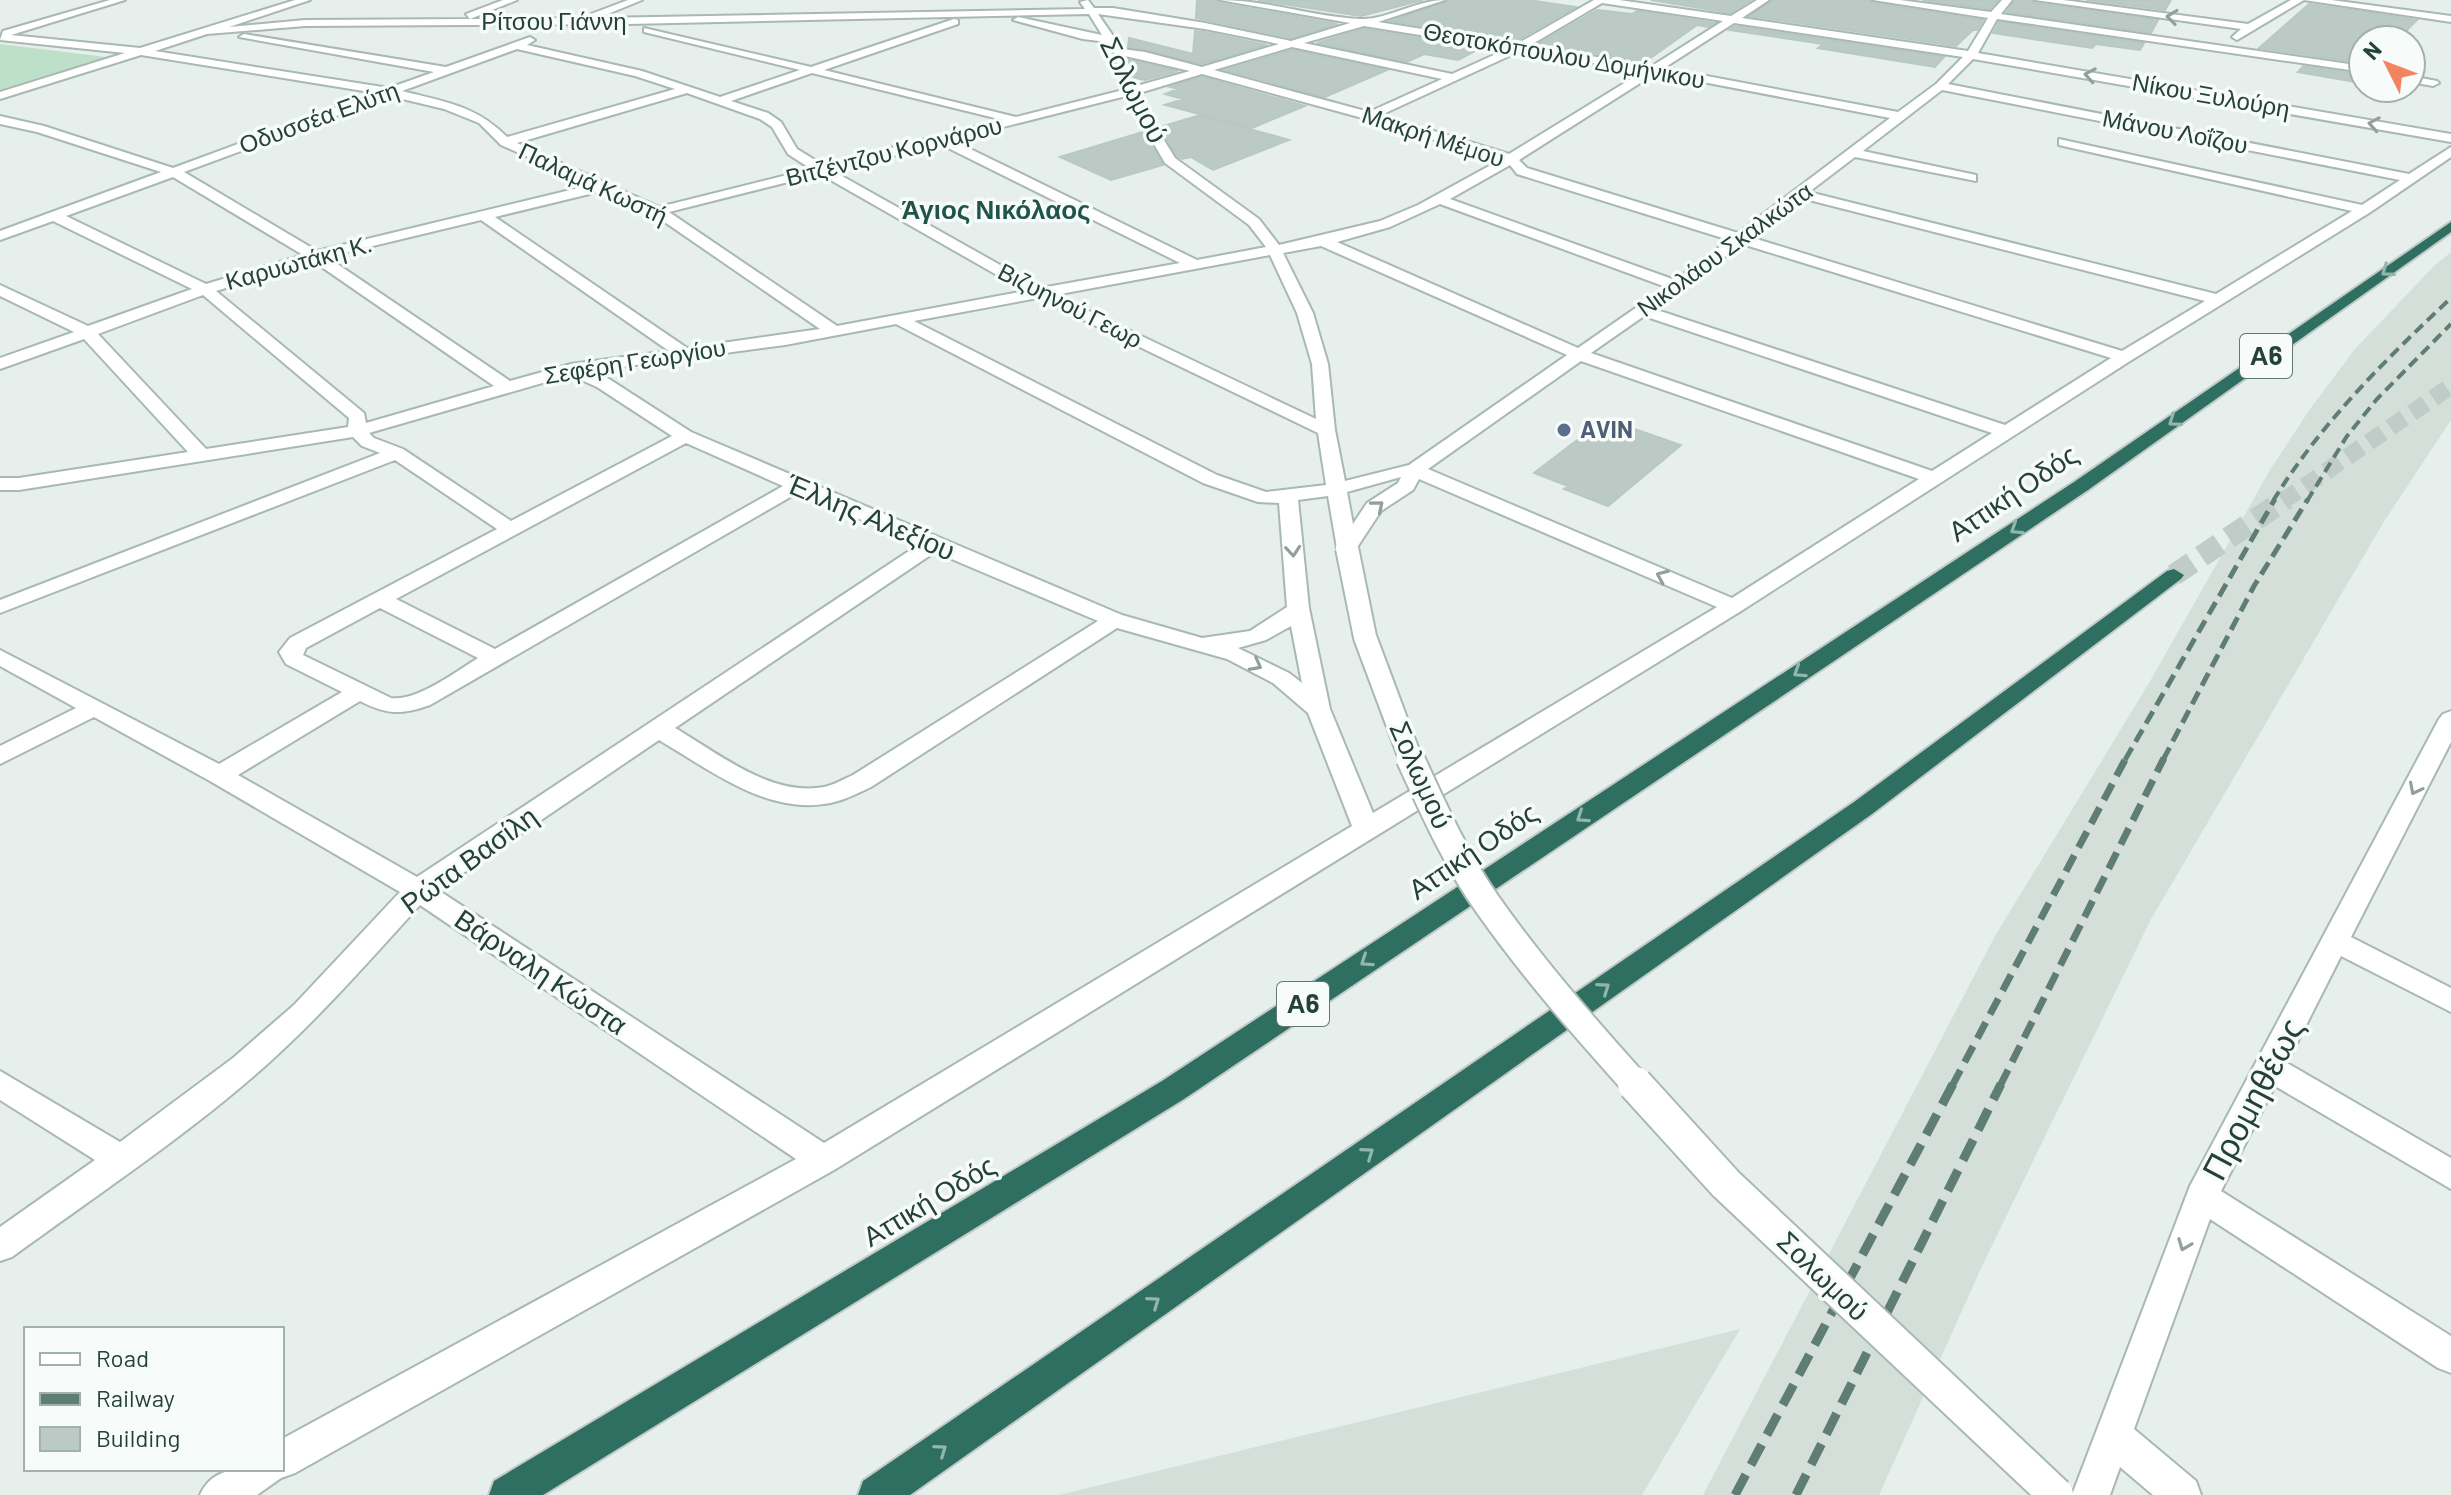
<svg xmlns="http://www.w3.org/2000/svg" width="2451" height="1495" viewBox="0 0 2451 1495" font-family="Barlow,sans-serif">
<style>
.built{fill:#d4dfda}
.green{fill:#bfe0c8}
.building{fill:#bbcac4;stroke:#b8c9c2;stroke-width:2}
.lines{fill:none;stroke-linecap:round;stroke-linejoin:round}
.highway-tunnel-far1{stroke:#bfccc8;stroke-width:17;stroke-dasharray:17 9;stroke-linecap:butt}
.highway-tunnel{stroke:#bfccc8;stroke-width:22;stroke-dasharray:22 11;stroke-linecap:butt}
.minor-casing{stroke:#a8b8b2;stroke-width:4}
.highway-casing{stroke:#c2cac8;stroke-width:4}
.minor{fill:#fff;fill-rule:evenodd}
.highway{fill:#2f6f62;fill-rule:evenodd}
.rail-far3{stroke:#5f7d75;stroke-width:4;stroke-dasharray:11 6;stroke-linecap:butt}
.rail-far2{stroke:#5f7d75;stroke-width:5;stroke-dasharray:14 7;stroke-linecap:butt}
.rail-far1{stroke:#5f7d75;stroke-width:7;stroke-dasharray:18 9;stroke-linecap:butt}
.rail{stroke:#5f7d75;stroke-width:9;stroke-dasharray:23 11;stroke-linecap:butt}
.minor-bridge-far2-casing{stroke:#a8b8b2;stroke-width:26;stroke-linecap:butt}
.minor-bridge-far1-casing{stroke:#a8b8b2;stroke-width:31;stroke-linecap:butt}
.minor-bridge-casing{stroke:#a8b8b2;stroke-width:38;stroke-linecap:butt}
.minor-bridge-far2{stroke:#fff;stroke-width:22}
.minor-bridge-far1{stroke:#fff;stroke-width:27}
.minor-bridge{stroke:#fff;stroke-width:34}
.oneway{stroke:#92a09c}
.oneway2{stroke:#93b5ae}
.service-dot{fill:#5c6f8a;stroke:#f7fbf9;stroke-width:3}
.labels{text-anchor:middle;stroke-width:7;stroke-linejoin:round;paint-order:stroke}
.far-street-label{font-size:24px;fill:#24423a;stroke:#f7fbf9}
.far-service-label{font-size:24px;font-weight:bold;fill:#4e5e75;stroke:#f7fbf9;text-anchor:start}
.far-neighbourhood-label{font-size:26px;font-weight:bold;fill:#1f5548;stroke:#f7fbf9}
.shield{fill:#f7fbf9;stroke:#637a73;stroke-width:2}
.shield-label{font-size:26px;font-weight:bold;fill:#24423a}
.street-label{font-size:28px;fill:#24423a;stroke:#f7fbf9}
.near-street-label{font-size:34px;fill:#24423a;stroke:#f7fbf9}
</style>
<rect width="100%" height="100%" fill="#e6efeb"/>
<path class="built" d="M2451,252V420L2383,523L2150,921L1983,1264L1879,1495H1703L1995,936L2149,683L2270,470L2310,409L2355,349L2433,267Z
M1740,1329L1642,1495H1059Z"/>
<path class="green" d="M0,44L114,58L0,93Z"/>
<path class="building" d="M1197,0H1217L1219,3L1337,24L1291,38L1196,18Z
M1258,0H1423L1361,16Z
M1448,0H1528L1576,7L1516,41L1391,21Z
M1651,0H1751L1730,13Z
M1772,0H1870L1873,3L1983,20L1977,30H1973L1956,46L1750,16Z
M1923,0H1998L1990,9Z
M2015,0H2032L2035,3L2158,20L2151,33L2007,12Z
M2086,0H2171L2165,10Z
M2309,4L2372,13L2417,20L2397,40H2363V63L2259,48Z
M1597,10L1632,14L1637,11L1715,23L1708,27L1697,25L1645,62L1538,44Z
M1999,22L2144,43L2140,50L2096,44L2092,48L1993,33Z
M1735,26L1944,57L1935,67L1818,48L1823,44L1729,30Z
M1364,29L1481,48L1458,60L1424,54L1407,62L1317,43Z
M1195,31L1204,32L1267,45L1202,64L1128,47L1129,38L1193,54Z
M1292,50L1387,70L1325,97L1225,70Z
M1129,60L1178,71L1145,80L1134,78Z
M2303,66L2362,75L2355,82L2298,72Z
M1202,77L1305,106L1252,128L1165,105L1183,99L1165,94L1178,89L1170,87Z
M1200,115L1289,140L1213,170L1191,157L1182,159L1177,156L1160,127Z
M1143,132L1163,165L1111,180L1060,157Z
M1617,423L1681,445L1608,506L1564,489L1568,486L1534,473L1589,431L1601,435Z"/>
<g class="lines">
<path class="highway-tunnel-far1" d="M2283,501L2451,386"/>
<path class="highway-tunnel" d="M2174,575L2286,499"/>
<defs>
<path id="minor" d="M110,0H125L11,35L140,48L295,0H310L229,27L305,20L470,19L466,14L503,0H517L470,19L592,18L591,14L628,0H642L598,18L1085,9L1080,2L1088,0L1094,8H1113L1205,23L1291,41L1350,23L1220,0C1268,0 1314,17 1361,19C1387,20 1416,0 1445,0L1378,22L1517,44L1594,0H1619L1731,16L1757,0H1769L1742,18L1968,51L1988,18L1873,0H1900L1991,12L2002,0H2012L2001,14L2363,66V72L1997,19L1978,53L2451,134V142L1973,59L1948,84L2409,174L2451,147V157L2369,213L2130,361L1741,611L834,1170L295,1473L281,1478L257,1495H200C214,1462 251,1469 282,1469V1439L796,1159L420,905C367,963 315,1023 255,1075C179,1141 94,1197 12,1257L0,1261V1227L95,1160L0,1100V1071L120,1142L233,1058L294,1005L400,892L210,781L94,717L0,764V746L76,708L0,666V650L219,764L342,692L286,664L279,652L290,638L497,529L395,460L0,613V600L380,453L362,446L353,437L19,490H0V478H19L188,452L84,339L0,369V358L74,332L0,296V285L88,326L192,289L53,221L0,240V231L161,172L37,132L0,124V116L44,126L173,168L376,93L141,55L0,99V92L125,53L0,40L3,31ZM1602,3L1723,21L1652,66L1529,46ZM1089,14L1102,35L1018,17L1013,20L1083,39L1107,42L1114,52L1123,90L1016,117L824,70L958,24V20L954,19L811,67L644,28V32L800,70L720,97L642,71L527,45L535,40L530,37L446,67L244,34L239,37L434,72L389,88L155,51L207,34L305,26L629,24ZM1098,14L1205,29L1279,44L1202,67L1145,52L1122,49ZM1734,23L1963,57L1936,84L1898,112L1664,68ZM1364,26L1507,49L1452,74L1304,43ZM1292,47L1442,79L1369,112L1214,70ZM517,49L635,76L675,89L507,137C475,105 445,102 402,91ZM1520,51L1644,71L1509,154L1381,115ZM1125,56L1190,71L1133,87ZM812,73L1003,120L823,165L797,149L781,122L768,113L731,101ZM1656,73L1890,118L1738,233L1527,168L1519,160ZM1202,74L1366,119L1500,160L1418,205L1380,221L1279,245L1259,219L1175,158L1136,94ZM1942,90L2400,180L2362,205L2059,139V145L2063,146L2352,211L2216,294L1809,192L1855,157L1976,181V175L1863,151ZM687,93L760,119L772,127L788,154L811,169L659,207L517,143ZM390,96L444,109L479,123L501,145L591,185L317,251L184,172ZM1126,96L1165,163L1249,225L1266,247L1197,260L952,140ZM940,144L1180,263L1041,288L833,171ZM1510,165L1517,174L1729,240L1675,280L1450,199ZM820,174L1025,291L837,326L669,212ZM173,177L303,255L206,284L66,216ZM602,191L653,214L820,329L687,348L495,217ZM1801,198L2205,301L2122,351L1750,237ZM1440,204L1666,287L1578,348L1337,242L1390,227ZM481,220L669,351L571,364L510,381L327,257ZM1742,244L2111,358L2005,425L1654,309ZM1321,246L1567,355L1409,465L1345,481L1335,430L1328,364L1313,313L1283,253ZM1270,255L1297,313L1312,364L1316,419L1055,295ZM313,261L494,386L366,423L364,413L216,291ZM203,295L349,418L348,427L206,449L98,334ZM1038,298L1318,433L1326,485L1266,492L1217,475L914,321ZM1644,316L1992,433L1932,471L1591,353ZM896,324L1203,483L1258,502L1279,503L1287,607L1250,631L1202,638L1122,615L691,432L609,379L591,371L785,345ZM1581,361L1919,479L1732,598L1428,469ZM570,375L597,387L672,436L511,521L403,449L374,438L369,433ZM686,443L783,486L495,649L396,599ZM1401,477L1398,483L1367,503L1353,524L1347,492ZM1419,479L1717,607L1373,813L1330,709L1309,608L1298,500L1328,496L1337,548L1347,554L1354,552L1381,511L1413,490ZM799,492L918,545L417,877L238,775L360,701C387,715 402,715 430,705ZM935,552L1098,621L853,775C844,779 834,785 824,787C771,797 718,753 675,728ZM380,608L478,658C457,671 416,702 391,698L303,655L306,648ZM1291,626L1302,683L1289,673L1238,648L1266,640ZM1117,628L1227,659L1273,683L1308,713L1352,826L824,1143L438,890L659,740C707,768 764,813 824,804C841,802 856,794 871,787Z
M2035,0H2063L2248,24L2291,0H2304L2237,40L2232,37L2241,29Z
M2304,0H2331L2451,16V22Z
M2411,76L2437,81L2439,83L2433,86L2411,82Z
M2451,711V742L2351,937L2451,988V1012L2341,956L2287,1063L2451,1158V1189L2275,1086L2221,1191L2451,1336V1373L2438,1368L2210,1219L2134,1429L2196,1481L2201,1495H2153L2120,1467L2110,1495H2072L2190,1186L2439,719L2443,714Z"/>
<path id="highway" d="M2451,222V232L2088,490L1184,1099L543,1495H489L494,1481L1162,1081L2074,482Z
M2174,569L2184,575L2181,579L1872,814L910,1495H858L863,1481L1854,802L2167,571Z"/>
</defs>
<use href="#minor" class="minor-casing"/>
<use href="#highway" class="highway-casing"/>
<use href="#minor" class="minor"/>
<use href="#highway" class="highway"/>
<path class="rail-far3" d="M2273,501C2321,423 2385,360 2451,298
M2307,501L2347,436L2377,399L2451,324"/>
<path class="rail-far2" d="M2125,760L2275,499
M2163,760L2254,586L2308,499"/>
<path class="rail-far1" d="M1952,1086L2126,758
M2000,1086L2164,758"/>
<path class="rail" d="M1735,1495L1953,1084
M1796,1495L2001,1084"/>
<defs>
<path id="minor-bridge-far2" d="M1347,548L1365,637L1411,760"/>
<path id="minor-bridge-far1" d="M1410,758C1433,808 1456,860 1488,905C1533,969 1585,1028 1637,1086"/>
<path id="minor-bridge" d="M1635,1084L1726,1184L2056,1495"/>
</defs>
<use href="#minor-bridge-far2" class="minor-bridge-far2-casing"/>
<use href="#minor-bridge-far1" class="minor-bridge-far1-casing"/>
<use href="#minor-bridge" class="minor-bridge-casing"/>
<use href="#minor-bridge-far2" class="minor-bridge-far2"/>
<use href="#minor-bridge-far1" class="minor-bridge-far1"/>
<use href="#minor-bridge" class="minor-bridge"/>
</g>
<defs><path id="oneway-chevron" d="M-2-3.5L2.5 0L-2 3.5" fill="none" stroke-width="1.6" stroke-linecap="round" stroke-linejoin="round" transform="scale(2)"/></defs>
<g class="oneway">
<use href="#oneway-chevron" transform="translate(2172 17) rotate(-173)"/>
<use href="#oneway-chevron" transform="translate(2090 75) rotate(-170)"/>
<use href="#oneway-chevron" transform="translate(2374 124) rotate(-170)"/>
<use href="#oneway-chevron" transform="translate(1378 506) rotate(-40)"/>
<use href="#oneway-chevron" transform="translate(1293 551) rotate(85)"/>
<use href="#oneway-chevron" transform="translate(1662 576) rotate(-157)"/>
<use href="#oneway-chevron" transform="translate(1256 665) rotate(28)"/>
<use href="#oneway-chevron" transform="translate(2415 789) rotate(117)"/>
<use href="#oneway-chevron" transform="translate(2184 1245) rotate(111)"/>
</g>
<g class="oneway2">
<use href="#oneway-chevron" transform="translate(2387 271) rotate(145)"/>
<use href="#oneway-chevron" transform="translate(2174 421) rotate(145)"/>
<use href="#oneway-chevron" transform="translate(2016 529) rotate(147)"/>
<use href="#oneway-chevron" transform="translate(1799 672) rotate(147)"/>
<use href="#oneway-chevron" transform="translate(1582 817) rotate(146)"/>
<use href="#oneway-chevron" transform="translate(1366 961) rotate(146)"/>
<use href="#oneway-chevron" transform="translate(1604 988) rotate(-35)"/>
<use href="#oneway-chevron" transform="translate(1368 1153) rotate(-35)"/>
<use href="#oneway-chevron" transform="translate(1154 1302) rotate(-35)"/>
<use href="#oneway-chevron" transform="translate(941 1450) rotate(-35)"/>
</g>
<circle class="service-dot" cx="1564" cy="430" r="8"/>
<g class="labels">
<g class="far-street-label">
<text x="554" y="30">Ρίτσου Γιάννη</text>
<text transform="translate(1564 56) rotate(10)" y="8">Θεοτοκόπουλου Δομήνικου</text>
<text transform="translate(2211 96) rotate(10)" y="8">Νίκου Ξυλούρη</text>
<text transform="translate(319 118) rotate(-20)" y="8">Οδυσσέα Ελύτη</text>
<text transform="translate(2175 132) rotate(11)" y="8">Μάνου Λοΐζου</text>
<text transform="translate(1433 137) rotate(18)" y="8">Μακρή Μέμου</text>
<text transform="translate(894 152) rotate(-14)" y="8">Βιτζέντζου Κορνάρου</text>
<text transform="translate(593 184) rotate(25)" y="8">Παλαμά Κωστή</text>
<text transform="translate(1725 250) rotate(-36)" y="8">Νικολάου Σκαλκώτα</text>
<text transform="translate(299 263) rotate(-15)" y="8">Καρυωτάκη Κ.</text>
<text transform="translate(1070 306) rotate(27)" y="8">Βιζυηνού Γεωρ</text>
<text transform="translate(635 362) rotate(-9)" y="8">Σεφέρη Γεωργίου</text>
</g>
<g class="far-service-label">
<text x="1580" y="438">AVIN</text>
</g>
<g class="far-neighbourhood-label">
<text x="996" y="219">Άγιος Νικόλαος</text>
</g>
<g class="shield">
<rect x="2240" y="334" width="52" height="44" rx="6"/>
<rect x="1277" y="982" width="52" height="44" rx="6"/>
</g>
<g class="shield-label">
<text x="2266" y="365">Α6</text>
<text x="1303" y="1013">Α6</text>
</g>
<g class="street-label">
<text transform="translate(1134 90) rotate(63)" y="10">Σολωμού</text>
<text transform="translate(2013 493) rotate(-34)" y="10">Αττική Οδός</text>
<text transform="translate(871 517) rotate(23)" y="10">Έλλης Αλεξίου</text>
<text transform="translate(1421 775) rotate(66)" y="10">Σολωμού</text>
<text transform="translate(1473 851) rotate(-34)" y="10">Αττική Οδός</text>
<text transform="translate(469 860) rotate(-36)" y="10">Ρώτα Βασίλη</text>
<text transform="translate(541 972) rotate(34)" y="10">Βάρναλη Κώστα</text>
<text transform="translate(929 1201) rotate(-31)" y="10">Αττική Οδός</text>
<text transform="translate(1823 1276) rotate(44)" y="10">Σολωμού</text>
</g>
<g class="near-street-label">
<text transform="translate(2253 1099) rotate(-62)" y="12">Προμηθέως</text>
</g>
</g>
<rect x="24" y="1327" width="260" height="144" fill="#f7fbf9" stroke="#a3b1ad" stroke-width="2"/>
<rect x="40" y="1353" width="40" height="12" fill="#ffffff" stroke="#a3b1ad" stroke-width="2"/>
<text x="96" y="1367" font-size="24" fill="#24423a">Road</text>
<rect x="40" y="1393" width="40" height="12" fill="#5f7d75" stroke="#a3b1ad" stroke-width="2"/>
<text x="96" y="1407" font-size="24" fill="#24423a">Railway</text>
<rect x="40" y="1427" width="40" height="24" fill="#bbcac4" stroke="#a3b1ad" stroke-width="2"/>
<text x="96" y="1447" font-size="24" fill="#24423a">Building</text>
<g transform="translate(2387 64) rotate(312)"><circle r="38" fill="#f7fbf9" stroke="#a3b1ad" stroke-width="2"/>
<path d="M0-6L14 30L0 20L-14 30Z" fill="#f4845f"/>
<text y="-12" font-size="22" font-weight="bold" text-anchor="middle" fill="#24423a">N</text>
</g>
</svg>
